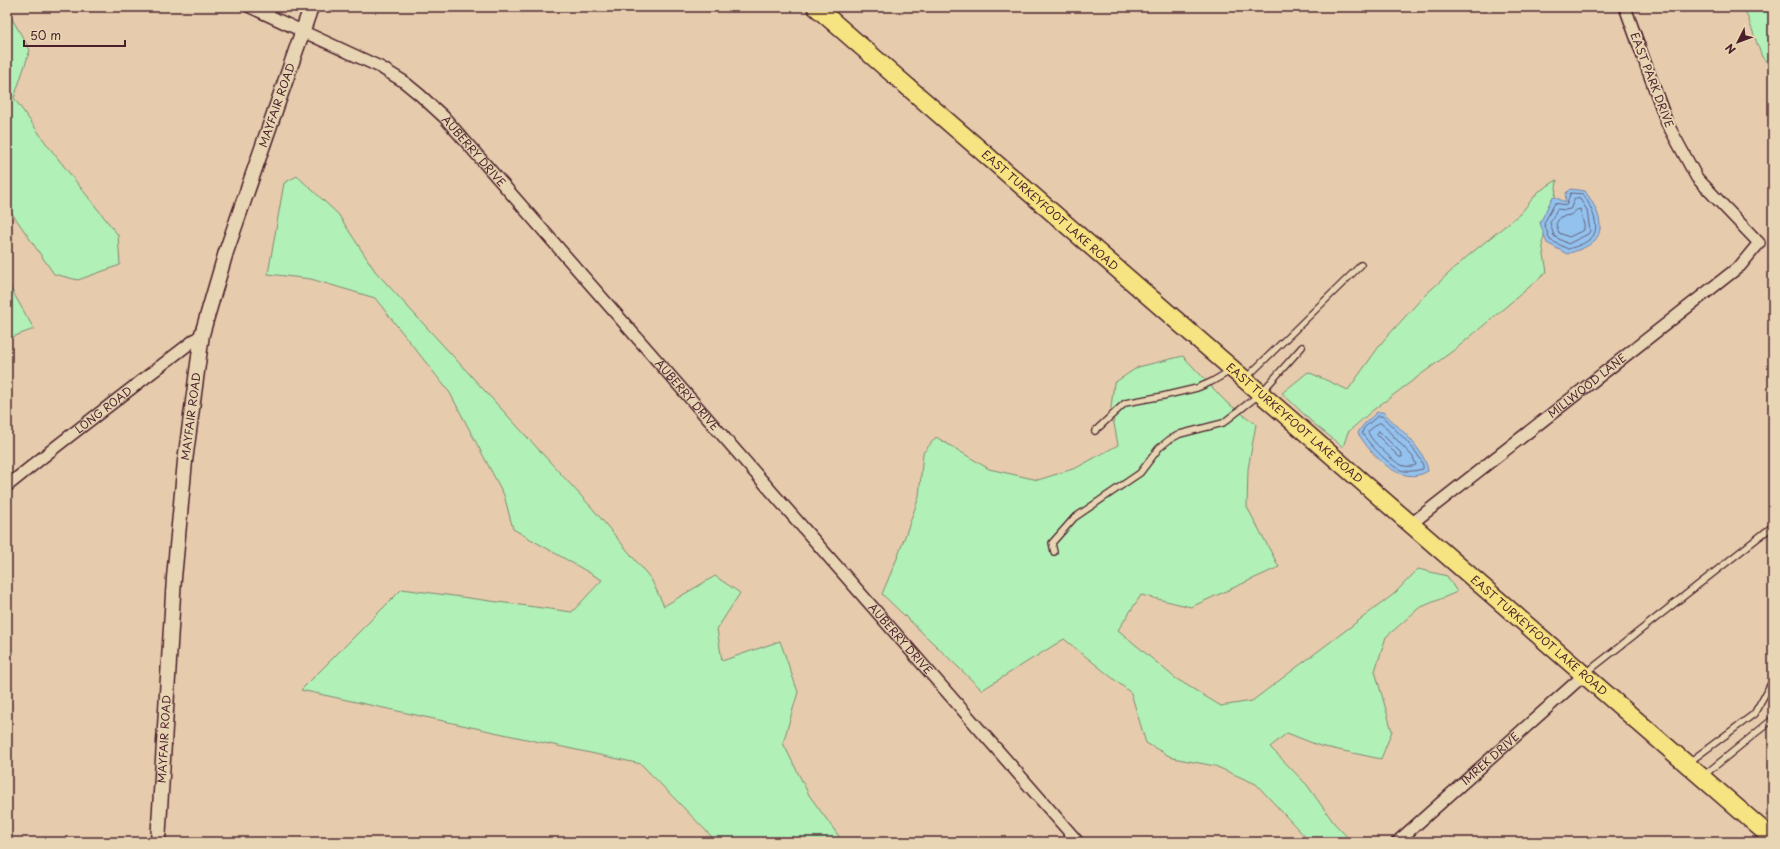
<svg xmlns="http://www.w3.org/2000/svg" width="1780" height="849" viewBox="0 0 1780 849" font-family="'Playpen Sans',sans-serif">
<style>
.green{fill:#b1f0b7;stroke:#7e8871}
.water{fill:#93c2ee;stroke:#7681a0}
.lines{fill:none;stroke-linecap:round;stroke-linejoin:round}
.shore{stroke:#676079;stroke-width:1}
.service-casing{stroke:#4a1f2b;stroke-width:8}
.minor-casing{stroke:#4a1f2b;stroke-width:14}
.tertiary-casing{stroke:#4a1f2b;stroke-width:17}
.primary-casing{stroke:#4a1f2b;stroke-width:20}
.service{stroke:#e8d5b3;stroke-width:5.5}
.minor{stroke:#e8d5b3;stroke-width:11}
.tertiary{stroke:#e8d5b3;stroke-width:14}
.primary{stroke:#f6e381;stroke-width:17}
.labels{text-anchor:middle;stroke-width:4;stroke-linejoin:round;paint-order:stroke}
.street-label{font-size:11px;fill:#4a1f2b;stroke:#e8d5b3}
</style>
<rect width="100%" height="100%" fill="#e6ccad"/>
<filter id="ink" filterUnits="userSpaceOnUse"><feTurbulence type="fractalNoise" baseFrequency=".025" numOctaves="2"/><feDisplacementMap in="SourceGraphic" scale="8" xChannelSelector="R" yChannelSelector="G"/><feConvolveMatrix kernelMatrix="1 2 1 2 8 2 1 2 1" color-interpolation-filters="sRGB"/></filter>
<g filter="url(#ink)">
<path class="green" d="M1744,7H1773V69L1762,57Z
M8,12L30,50L14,98L48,146L118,235L120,265L78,280L54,274L7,206Z
M297,176L338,214L375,271L593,509L651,579L664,606L715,576L740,593L717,629L722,661L780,641L798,692L783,743L809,795L843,842H717L641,764L301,690L402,589L572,612L602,580L513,529L504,495L450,393L375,298L311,279L268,274L284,183Z
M1557,180L1555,197L1542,243L1547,272L1458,347L1373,410L1348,432L1343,447L1313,423L1282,393L1308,372L1348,390L1383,341L1424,296L1469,255L1521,213L1538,192Z
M7,282L34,329L7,339Z
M1183,356L1226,402L1256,424L1248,469L1247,507L1279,567L1191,607L1141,595L1118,630L1175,678L1221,706L1252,701L1394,594L1418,569L1447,576L1457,592L1419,608L1386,637L1375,671L1392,731L1381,759L1320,746L1287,733L1270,747L1307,785L1334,823L1352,842H1310L1256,784L1215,766L1173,758L1146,743L1131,693L1064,639L982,690L882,594L898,556L919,497L923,453L936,437L989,469L1038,480L1076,468L1118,445L1111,407L1114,383L1138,367Z"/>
<path class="water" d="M1570,189L1585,191C1593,202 1608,226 1595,240C1589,247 1576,251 1567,254L1547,243L1540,223L1552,198L1555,197L1565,202L1566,193Z
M1377,412H1383C1398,427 1425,449 1428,471C1401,488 1371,455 1358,433C1362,424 1370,419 1377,412Z"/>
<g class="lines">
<path class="shore" d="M1571,193L1583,194C1589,203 1601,225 1593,236C1588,243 1575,247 1568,249L1550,240L1544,223L1555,203L1566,205Z
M1575,198L1580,199L1587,210L1590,231L1588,234L1568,244L1554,236L1550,223L1557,209L1565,210L1570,209Z
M1577,210L1580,209L1584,225V230L1569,237L1559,233L1556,224L1560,217L1570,215Z
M1378,416H1382C1391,426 1426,457 1423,469C1418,470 1410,472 1404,471C1392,469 1369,444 1362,433L1364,428Z
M1379,423H1381L1413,457L1416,465C1413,466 1408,467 1404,466C1395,464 1370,440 1368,432Z
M1379,431L1402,454V457H1399L1377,435Z"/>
<defs>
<path id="service" d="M1246,378L1361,265
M1095,431L1125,403L1163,396L1197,388L1211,382L1232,370
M1054,552L1052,543L1074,518L1140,473L1159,448L1169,440L1180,434L1223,423L1260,394L1302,347
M1586,673L1773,526
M1688,763L1754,714L1773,680
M1703,776L1773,719"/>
<g id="minor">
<path id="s1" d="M250,7L380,67L403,81L420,95L444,117L1078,842"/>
<path id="s2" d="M7,486L58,445L202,334"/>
<path id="s3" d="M1411,524L1740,266L1759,243L1697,178L1667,123L1625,7"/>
<path id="s4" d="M1397,842L1584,675"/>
</g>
<g id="tertiary">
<path id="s5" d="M158,842L174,578L185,461L202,334L226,252L311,7"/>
</g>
<g id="primary">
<path id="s6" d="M816,7L1773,839"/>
</g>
</defs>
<use href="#service" class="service-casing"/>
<use href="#minor" class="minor-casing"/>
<use href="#tertiary" class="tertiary-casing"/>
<use href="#primary" class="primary-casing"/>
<use href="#service" class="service"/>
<use href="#minor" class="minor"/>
<use href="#tertiary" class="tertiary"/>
<use href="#primary" class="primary"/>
</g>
</g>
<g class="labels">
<g class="street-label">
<text transform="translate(1652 80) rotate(69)" y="4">EAST PARK DRIVE</text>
<text dy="4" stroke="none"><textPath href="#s5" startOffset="751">MAYFAIR ROAD</textPath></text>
<text dy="4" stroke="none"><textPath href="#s1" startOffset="270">AUBERRY DRIVE</textPath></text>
<text dy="4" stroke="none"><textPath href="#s6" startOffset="310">EAST TURKEYFOOT LAKE ROAD</textPath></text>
<text dy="4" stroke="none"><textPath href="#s3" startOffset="224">MILLWOOD LANE</textPath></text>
<text dy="4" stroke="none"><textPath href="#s1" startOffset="594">AUBERRY DRIVE</textPath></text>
<text dy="4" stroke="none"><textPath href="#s2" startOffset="123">LONG ROAD</textPath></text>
<text dy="4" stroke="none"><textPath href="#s5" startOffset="427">MAYFAIR ROAD</textPath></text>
<text dy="4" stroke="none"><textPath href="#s6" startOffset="634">EAST TURKEYFOOT LAKE ROAD</textPath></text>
<text dy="4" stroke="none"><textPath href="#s6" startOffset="958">EAST TURKEYFOOT LAKE ROAD</textPath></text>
<text dy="4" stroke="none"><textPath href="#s1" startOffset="918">AUBERRY DRIVE</textPath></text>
<text dy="4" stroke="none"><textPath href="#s5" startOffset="103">MAYFAIR ROAD</textPath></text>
<text dy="4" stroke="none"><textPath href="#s4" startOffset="125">IMREK DRIVE</textPath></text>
</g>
</g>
<rect width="1780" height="849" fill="none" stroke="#e8d5b3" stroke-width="24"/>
<rect x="12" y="12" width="1756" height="825" fill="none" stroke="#4a1f2b" stroke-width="1.5" filter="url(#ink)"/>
<g transform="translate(1738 42) rotate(228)" stroke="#e8d5b3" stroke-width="3" paint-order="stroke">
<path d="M0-3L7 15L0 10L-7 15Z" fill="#4a1f2b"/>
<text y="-6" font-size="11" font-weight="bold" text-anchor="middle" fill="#4a1f2b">N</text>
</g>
<path d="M24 40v6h101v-6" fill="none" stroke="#4a1f2b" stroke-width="2"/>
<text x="30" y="40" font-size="12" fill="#4a1f2b" stroke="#e8d5b3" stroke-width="3" paint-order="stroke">50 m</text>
</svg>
